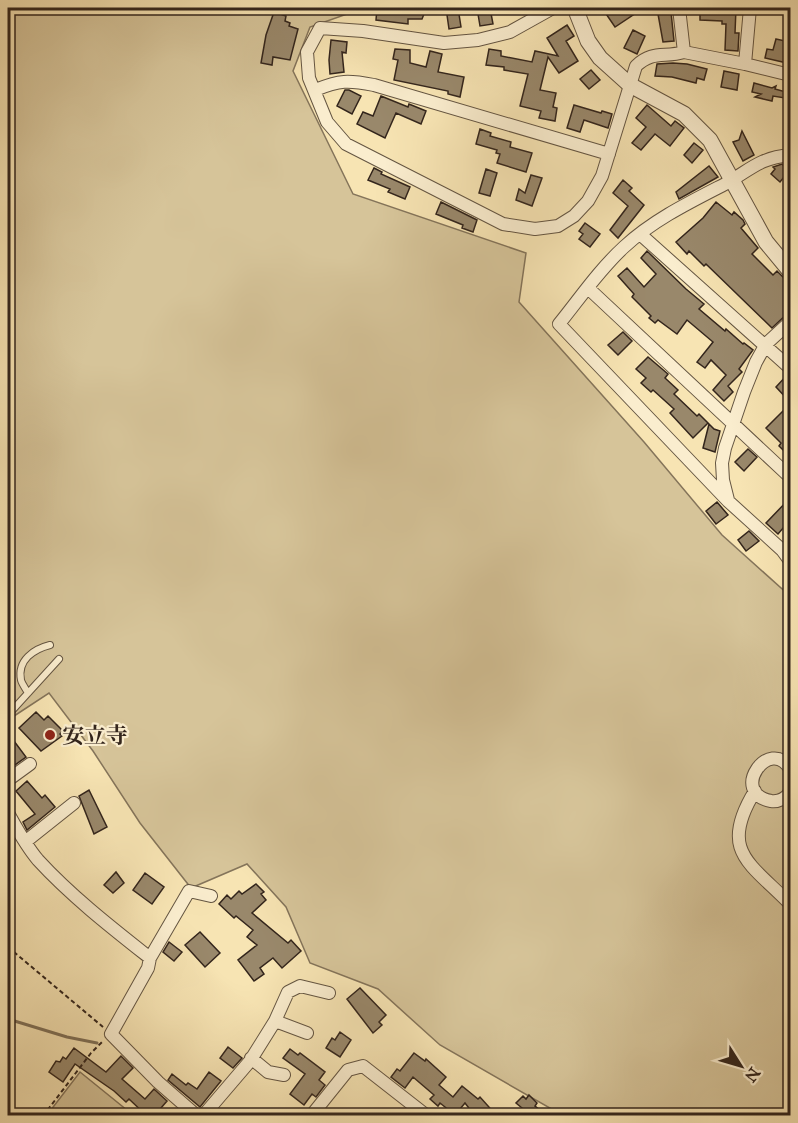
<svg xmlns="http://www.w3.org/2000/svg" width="798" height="1123" viewBox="0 0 798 1123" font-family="'IM FELL Great Primer','Noto Serif JP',serif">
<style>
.green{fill:#d6c499;stroke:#84745a;stroke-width:1.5}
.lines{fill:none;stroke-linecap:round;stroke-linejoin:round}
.stream{stroke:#807158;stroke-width:3}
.building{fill:#99886b;stroke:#33251c;stroke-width:1.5}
.service-casing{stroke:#645542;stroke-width:8}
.minor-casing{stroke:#645542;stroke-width:14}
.tertiary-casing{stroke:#645542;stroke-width:17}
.path{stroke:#33251c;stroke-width:2;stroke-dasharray:4.5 3;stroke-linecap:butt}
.service{stroke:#faedce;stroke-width:6}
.minor{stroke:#faedce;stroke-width:12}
.tertiary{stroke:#faedce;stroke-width:15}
.poi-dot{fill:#8f2418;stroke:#faedce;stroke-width:2}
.labels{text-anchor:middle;stroke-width:4.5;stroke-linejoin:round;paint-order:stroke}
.poi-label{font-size:22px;font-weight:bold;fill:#33251c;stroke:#faedce;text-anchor:start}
</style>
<rect width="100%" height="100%" fill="#f7e4b3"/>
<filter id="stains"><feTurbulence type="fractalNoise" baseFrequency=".00333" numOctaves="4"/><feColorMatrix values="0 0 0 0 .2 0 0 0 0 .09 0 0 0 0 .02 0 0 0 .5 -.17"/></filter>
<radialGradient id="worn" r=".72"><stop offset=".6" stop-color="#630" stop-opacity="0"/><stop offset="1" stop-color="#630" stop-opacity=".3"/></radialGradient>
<path class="green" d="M8,8H364L310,27L293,71L353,194L526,253L519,302L644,442L722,535L790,596V1115H562L440,1045L378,989L310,963L286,907L247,864L191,888L140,823L93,751L49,693L8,720Z
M80,1072L133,1115H47Z"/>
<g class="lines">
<path class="stream" d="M8,1019L67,1037L97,1043"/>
</g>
<path class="building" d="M377,8H406L426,9L422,19H408V24L376,20Z
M446,8H458L461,27L449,29Z
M477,8H490L493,24L480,26Z
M602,8H632L636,13L615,27Z
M700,8H736L735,33H739L738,51L725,50L726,24H722V21L700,20Z
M274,12L286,16L285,21L290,23L289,26L298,29L290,60L273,57L272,65L261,63L266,35Z
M671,12L674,41L663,42L658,14Z
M567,25L574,36L566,41L578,61L559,73L548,57L540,90L556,93L553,107L557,108L555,121L539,118L541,111L520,106L528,74L504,70V67L486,65L489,49L501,51V56L532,62L535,51L558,56L547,38Z
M633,30L645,36L637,54L624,48Z
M776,39L790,42L787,63L765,58L767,49L773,50Z
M331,40L347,42L346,53L342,52L344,72L330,74L329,60Z
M395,49L410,50V63L426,67L430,51L442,54L438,72L464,77L460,97L448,94V91L394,80L398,60L393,59Z
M673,63L687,64L707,69L704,80L697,78L696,83L672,77L655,76L657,64Z
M591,70L600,80L589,89L580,79Z
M724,71L739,74L737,90L721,87Z
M754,83L772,88L776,86L775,89L786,92L785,98L773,96L772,101L755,97L761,94L752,92Z
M345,90H349L361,96L352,114L337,106Z
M381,96L408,107L409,104L426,111L421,124L396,113L385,138L357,124L363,112L373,116Z
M574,105L601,113L602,111L612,114L608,128L584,120L580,132L567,128Z
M647,105L671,126L675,121L684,128L670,146L655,134L641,150L632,143L646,127L636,118Z
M480,129L491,133L490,136L511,142L510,147L532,153L526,172L497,163L500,154L496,153L497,150L476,144Z
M742,131L754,155L743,161L733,142L739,140Z
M694,143L703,150L692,163L684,155Z
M782,164L790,172V183L784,177L780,182L771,174L775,169L773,167Z
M709,166L718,177L679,199L676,192Z
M374,168L382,172L381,174L410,187L405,199L388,192L390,189L368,180Z
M486,169L497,173L490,196L479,193Z
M531,175L542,178L532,206L516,200L519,189L525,193Z
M623,180L632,188L629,191L644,205L618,238L610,230L628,206L613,193Z
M441,202L477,220L473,232L462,228L463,225L436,214Z
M716,202L732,215L734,212L743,220L745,224L741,228L758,248L752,254L773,275L777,271L790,284V311L772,328L706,264L704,266L689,251L687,254L676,242L703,218Z
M585,223L600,234L590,247L579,239L583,234L579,231Z
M647,251L686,289L704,304L699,309L725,331L726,329L743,344L744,343L753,350L739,369L742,372L728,386L733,392L724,401L713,390L726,375L711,360L705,368L697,362L713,342L687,320L677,334L658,320L655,323L649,318L651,316L632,297L634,294L618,276L627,268L644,287L656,274L641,258Z
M623,332L632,341L618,355L608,345Z
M648,357L668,374L665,378L678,390L674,394L697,416L699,414L708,423L693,438L670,413L674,409L653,390L651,392L641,383L646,378L636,369Z
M787,375L790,376V402L776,387Z
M790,404V457L779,446L781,443L766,428Z
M709,424L714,429L720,431L715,452L703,448Z
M748,449L757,457L744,471L735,462Z
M790,498V520L778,534L766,523Z
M717,502L728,515L716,524L706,511Z
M749,531L759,541L746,551L738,540Z
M36,712L44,720L48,716L63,731L60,734L62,736L41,751L19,728Z
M8,733L26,757L8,770Z
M27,781L42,798L45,795L55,807L27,830L23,822L35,814L16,791Z
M89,790L107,827L94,834L79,796Z
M116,872L124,883L113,893L104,885Z
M145,873L164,887L152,904L133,890Z
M256,884L264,892L261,894L266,900L252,913L288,943L291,940L301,951L282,968L273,958L260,968L264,974L254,981L238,960L257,945L247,937L253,930L236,916L234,918L219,904L227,895L231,899L239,891L242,894Z
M200,932L220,953L205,967L185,945Z
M169,942L182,952L174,961L163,952Z
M360,988L386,1015L379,1022L382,1025L373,1033L347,999Z
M340,1032L351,1040L340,1057L326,1048L332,1038L335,1040Z
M228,1047L242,1058L233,1068L220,1058Z
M74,1048L106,1072L121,1056L133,1068L122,1079L145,1099L154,1089L167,1101L154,1116H147L129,1099L126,1102L114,1091L75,1064L63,1082L49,1072L56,1061L60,1062L63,1057L66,1059Z
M290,1049L298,1055L300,1053L325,1072L319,1080L325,1085L316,1097L312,1094L304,1105L290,1094L305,1074L283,1058Z
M414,1053L425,1061L426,1059L446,1077L439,1085L453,1097L462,1086L478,1099L480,1097L497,1116H475L465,1103L455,1115L440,1103L438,1106L430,1099L434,1095L413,1077L405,1088L391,1077L397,1069L400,1071Z
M209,1072L221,1081L200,1107L168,1080L172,1074L186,1085L188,1083L197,1089Z
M529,1095L537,1103L535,1106L540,1110L535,1116H515L522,1108L516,1103L523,1096L526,1099Z"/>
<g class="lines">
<defs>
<path id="service" d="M28,693C26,689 22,684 21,680C17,660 34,649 50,645
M8,715L59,659"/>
<path id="minor" d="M553,8L510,32L478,40L444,43L363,31L320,28L307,52L309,78L327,122L346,144L503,224L535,229L558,226L574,216L588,201L602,176L636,66C653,50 664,58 684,52L745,64L790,75
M679,8L684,52
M745,64L750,8
M315,90C340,80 348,80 374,85L609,154
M790,155C759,158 750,170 725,184C690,202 653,220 624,247C599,270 580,298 559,324L728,501L782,550L790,561
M640,234L790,368
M588,288L790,477
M728,500L723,480L722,463L725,448L744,392L756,362L766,344L790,322
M790,769C770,735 728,793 771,801C779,802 786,798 790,792
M8,780L30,764
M755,791C718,851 750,863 790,904
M8,813C17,829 26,846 38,860C71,896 112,928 150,958L148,968L111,1034L158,1082L197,1116
M25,842L74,803
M150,958L189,891L211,896
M275,1021L307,1033
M251,1058L268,1072L284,1075
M203,1116L250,1061L275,1021L288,992L300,986L329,993
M311,1116L348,1070L363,1066L427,1116"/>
<path id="tertiary" d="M575,8L588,41L600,58L630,85L684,114L710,140L766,242L790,271"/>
</defs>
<use href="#service" class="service-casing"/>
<use href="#minor" class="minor-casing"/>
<use href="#tertiary" class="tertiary-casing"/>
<path class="path" d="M8,947L103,1027
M43,1116L91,1053L103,1041"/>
<use href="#service" class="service"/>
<use href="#minor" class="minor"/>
<use href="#tertiary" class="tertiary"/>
</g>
<circle class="poi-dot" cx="50" cy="735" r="6"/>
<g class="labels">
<g class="poi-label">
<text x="62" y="743">安立寺</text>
</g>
</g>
<rect width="798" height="1123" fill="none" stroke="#f7e4b3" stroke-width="30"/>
<rect x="9" y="9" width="780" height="1105" fill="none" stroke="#33251c" stroke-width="3"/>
<rect x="15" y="15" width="768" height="1093" fill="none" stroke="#33251c" stroke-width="1.5"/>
<g transform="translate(741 1066) rotate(127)" stroke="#faedce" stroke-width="4.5" paint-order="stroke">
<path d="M0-4.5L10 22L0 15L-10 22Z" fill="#33251c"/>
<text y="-9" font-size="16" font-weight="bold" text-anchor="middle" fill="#33251c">N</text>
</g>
<rect width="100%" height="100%" filter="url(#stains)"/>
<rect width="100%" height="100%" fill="url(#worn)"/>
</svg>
